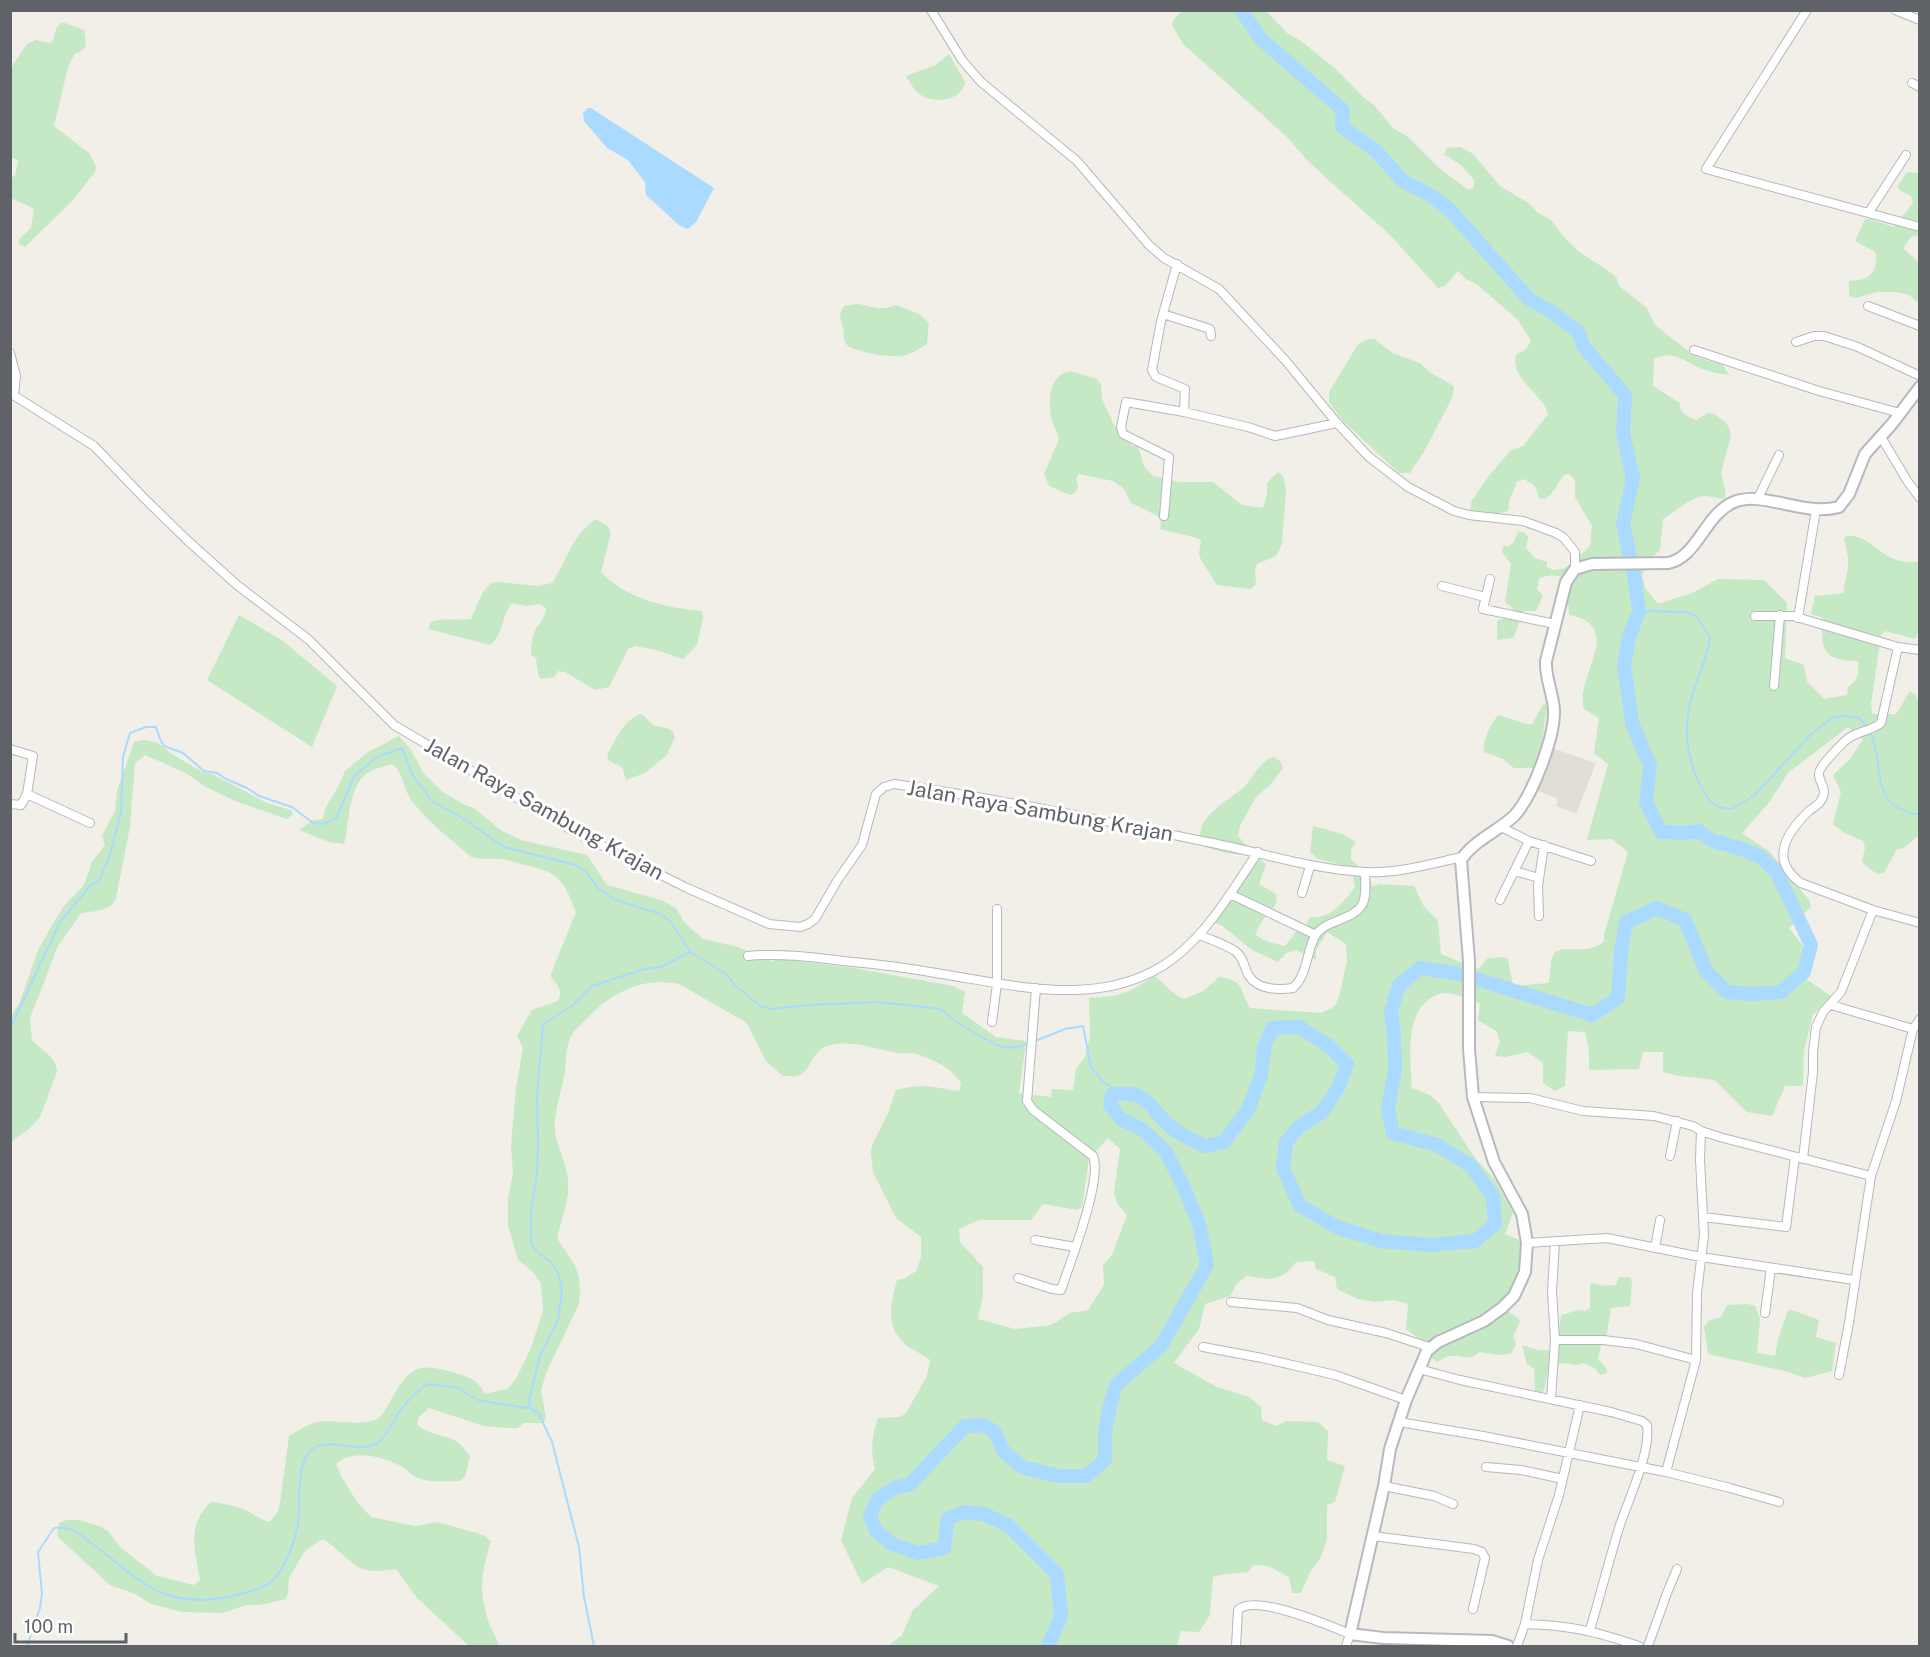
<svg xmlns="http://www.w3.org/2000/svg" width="1930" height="1657" viewBox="0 0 1930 1657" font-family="'Public Sans',sans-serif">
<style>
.education{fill:#e1ded6}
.green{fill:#c5e8c5;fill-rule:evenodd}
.water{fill:#aadaff}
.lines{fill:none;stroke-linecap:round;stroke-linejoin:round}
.stream{stroke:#aadaff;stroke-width:2}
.river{stroke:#aadaff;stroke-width:14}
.street-casing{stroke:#b5b8bc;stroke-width:10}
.secondary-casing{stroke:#b6babf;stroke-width:14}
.street{stroke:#fff;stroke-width:8}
.secondary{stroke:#fff;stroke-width:10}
.labels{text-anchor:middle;stroke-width:6;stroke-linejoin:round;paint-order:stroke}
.street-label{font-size:21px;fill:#5f6368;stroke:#fff}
</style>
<rect width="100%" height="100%" fill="#f1efe8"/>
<path class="education" d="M1552,748L1596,763L1576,814L1556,806L1558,799L1536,790Z"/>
<path class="green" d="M1182,11H1266L1288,34L1301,41L1337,70L1363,97L1375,106L1393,128L1408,137L1438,167L1468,190L1474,187V180L1461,165L1444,154L1447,148L1461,147L1473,154L1500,186L1527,202L1538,213L1551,220L1563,236L1578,251L1613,274L1617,279L1619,286L1646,307L1655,325L1696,357L1723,365L1729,375C1720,374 1709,372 1700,368C1684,361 1672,350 1654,359L1653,386L1680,403C1680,414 1687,416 1696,420L1708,413L1715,414L1726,423L1729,428L1731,435L1721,473C1722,483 1727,489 1725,498C1718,500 1713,496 1706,496C1693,495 1675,512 1663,519L1660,550L1651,558L1642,575L1645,588L1658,604L1692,593L1718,579L1764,580L1787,603L1785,658L1804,665L1807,682L1824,699L1847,695L1848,687C1859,679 1859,673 1858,661C1824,660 1820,651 1823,618L1811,614L1815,596L1844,593C1843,585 1846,581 1847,573C1850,561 1847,550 1844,539L1847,536C1861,534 1874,547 1886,555C1896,562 1908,562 1919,562V630L1915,639L1885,631L1881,635L1871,704L1872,714H1896L1910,691L1916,695L1920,707L1919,835L1904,848L1897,849L1884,873L1877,874L1866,866L1862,861L1865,848L1863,841L1845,833L1833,824L1841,792L1833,775L1850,759L1863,739L1848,727L1788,773L1768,804L1742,833L1770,852L1809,900L1811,907L1789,928L1804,947L1798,967L1806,979L1831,996L1813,1015L1804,1050L1803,1086H1785L1772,1116L1747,1112L1715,1080L1680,1076L1663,1072V1052H1643L1639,1069L1589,1070V1052L1585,1032L1568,1031L1565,1086L1555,1091L1543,1083V1063L1528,1052L1505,1057L1495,1056L1500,1041L1496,1031L1478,1020L1480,1004C1470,1000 1455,992 1444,993C1403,1000 1410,1058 1412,1088L1430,1095L1438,1102L1475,1158L1495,1180L1513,1213L1505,1234L1519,1240C1526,1261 1516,1286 1503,1303L1510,1313L1518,1318L1520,1321L1513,1337L1516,1344L1511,1354L1497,1355L1479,1352C1467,1366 1457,1347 1438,1362L1432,1358L1430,1342L1418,1338L1406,1329L1408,1304L1394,1300L1375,1302L1358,1299L1337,1289L1335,1277L1316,1269L1314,1261L1296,1262C1281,1283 1269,1279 1246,1276L1236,1285L1230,1296L1205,1304L1199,1329L1174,1363L1217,1387L1249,1397L1261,1407L1262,1420L1277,1426L1286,1421L1318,1422L1328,1431L1327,1460L1345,1466L1335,1502L1327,1505V1539L1320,1559L1310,1572L1301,1593H1292L1289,1577C1276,1571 1268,1562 1252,1566L1248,1572L1220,1575L1213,1577L1210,1615L1199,1632L1181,1631L1177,1646H888L902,1635L913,1610L939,1586L888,1567L862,1584L841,1540L852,1498L875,1469C870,1452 872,1434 878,1418L900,1417L906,1413L927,1376L930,1360C924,1355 917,1352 910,1348C884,1330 890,1306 897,1280L904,1279L916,1271L921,1257V1237L896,1218L873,1172L871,1152L872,1145L888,1113L896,1090C909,1086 927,1085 940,1088C948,1089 952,1092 960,1090L961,1083C951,1068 938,1062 920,1055C914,1052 905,1054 898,1053C875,1049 848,1038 825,1047C812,1052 810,1073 797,1076C792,1077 787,1076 783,1076L766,1061L747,1023L679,984C644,976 613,992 589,1016C584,1022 577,1027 573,1033C564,1047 567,1062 564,1077C561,1092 556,1107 555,1122C553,1143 567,1160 568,1180C570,1200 561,1219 557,1238C574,1265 583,1269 579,1304L546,1373L541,1391L546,1418L543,1423H523L518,1428H511L484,1426L429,1408L419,1417L417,1424C429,1437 449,1433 461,1445C464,1448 467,1453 470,1456L465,1477L460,1481C447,1481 430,1483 418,1478C412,1476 408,1470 403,1467C384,1457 354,1448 336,1464L341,1476L357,1502L371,1517L415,1526L438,1522L483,1535L491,1541C482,1573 478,1587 488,1620C491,1630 497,1637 499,1646H469L417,1598L396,1569C352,1577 356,1561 323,1539L307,1549L303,1554L289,1578L288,1593L286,1599L260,1605H246L223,1613L181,1612L167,1608L151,1604L137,1595L110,1585L57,1536L59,1523L66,1520H80L102,1527L108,1531L121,1548L157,1576L194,1585L200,1580C195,1548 186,1527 211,1502C225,1504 239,1506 251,1513C258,1517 262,1520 270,1522L278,1511L280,1503L289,1436C298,1431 307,1424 318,1422C337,1419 360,1427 377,1419C383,1416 385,1410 388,1405C407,1372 413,1360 452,1372C467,1377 477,1378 485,1394L507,1389L516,1379L531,1348L543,1311L541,1284L534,1273L518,1260L508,1225V1199L513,1173L511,1145L516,1088L523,1048L517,1036L532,1010L558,1001C563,990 558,986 551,977V974L576,912C563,878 558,872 521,864C514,862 506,859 499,859C489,858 481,860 471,857C451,840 428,822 412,801C403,789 404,773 392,764C385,766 376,768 369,772C347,786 350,822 344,844L329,842L299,830L313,820L323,819L325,809L339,785L345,771L368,752L399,736L411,750L424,774L443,792L461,803L475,809L502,831L521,840L587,855L607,885L661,900L676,908L684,922L703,939L738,947L771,961L780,959L854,968L953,986L965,992L962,1013L996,1037L1026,1041L1019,1093L1051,1097L1052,1089L1073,1090L1076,1069L1085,1057L1090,1036L1089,998C1123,996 1126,994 1155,976C1165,983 1171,994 1184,999L1203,991L1219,977C1245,981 1239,989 1250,1008L1321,1013L1334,1007L1339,997L1347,961L1346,944L1327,932L1316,950V960L1296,950L1286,953L1278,962L1252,950L1221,925L1214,923L1259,859L1266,864L1259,884L1276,894C1278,906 1273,908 1266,916C1261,921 1258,929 1255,935L1268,942L1285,946L1300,927L1306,925L1310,917C1332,919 1342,903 1355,887L1351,867L1318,859L1310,852L1313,826L1343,834L1356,842L1351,850V859L1370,879L1373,887L1379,884L1414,886L1423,905L1438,921L1441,954L1478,969L1488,958L1503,957L1508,959L1513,986L1549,983L1551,960L1555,952C1572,944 1582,956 1604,942V935L1628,852L1612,839L1587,840L1608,764L1594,753L1599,718L1584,709C1574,676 1627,626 1569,615L1568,602L1570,580C1560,576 1549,573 1539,579L1537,589L1543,596L1536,611H1524L1513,638L1497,640V621L1501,619H1510L1513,608L1505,602L1511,564L1502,552L1503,546H1509L1514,542L1518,531L1525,533L1528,537L1526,548L1535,558L1547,562V567L1553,570L1562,569L1570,565L1590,546L1592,526L1575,497V480L1569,474H1565C1557,482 1555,493 1545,499L1539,498C1536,486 1535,484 1523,479L1517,482L1509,501L1508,511C1495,512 1484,528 1470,519L1471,502L1488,477L1510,451L1523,446L1548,414C1543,393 1510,380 1516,355L1526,349L1530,343V339L1518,320L1479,286L1466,279L1458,271L1445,286L1438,288L1389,234L1324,176L1305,158L1287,137L1183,44L1172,25L1174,19ZM1108,1138L1120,1149L1114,1193L1117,1203L1127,1215L1112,1255L1103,1265L1104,1285L1088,1310L1070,1313L1051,1325L1015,1329L978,1319L983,1295V1267L960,1242L959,1229L979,1220H1031L1043,1204L1077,1210L1082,1207L1089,1159Z
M62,22L84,30C86,40 89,52 75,53L68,67L54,126L89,153L96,166L95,172L73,200L25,247L19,244V239L31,228L34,209L11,198V178L15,176L18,160L11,157V68L27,44L36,40L50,43L53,41L57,27Z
M949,54L965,82C962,102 931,105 917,92C913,88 909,81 906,76L936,65Z
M1907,172L1919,173V235L1911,237L1903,248L1919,263V304L1909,295L1896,292H1876L1856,298L1849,296V281C1852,280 1856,281 1859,280C1873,279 1879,263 1875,252L1855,241L1865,219H1869L1894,227L1913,203L1911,196L1902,192L1897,187Z
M857,304C875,306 878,312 896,305L919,314L929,323L927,344C920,348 910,355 902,356C891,358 855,352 847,345C843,340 844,337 844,332C842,321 837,316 844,306Z
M1368,339H1375L1392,353L1420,363L1431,373L1454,386L1453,396L1425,450L1410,473H1399L1342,420L1329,402V392L1358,344Z
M1070,371L1097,379L1101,385L1102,399L1114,425L1132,446H1138L1144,466L1153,476L1179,482H1213L1242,505L1263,508L1267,495V483L1278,472L1283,476L1286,490L1282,544L1276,556L1257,564L1255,571L1256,584L1251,589L1217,585L1201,560L1199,554L1201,540L1194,537L1160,529L1161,522L1158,516L1131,503L1125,490L1119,485L1113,481L1079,474L1076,479L1078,486L1076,492L1070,495L1049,486L1044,474L1059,439C1057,431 1052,424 1051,416C1048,399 1050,375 1070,371Z
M596,519L608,526L611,533L601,572C626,599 667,608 702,611L703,618L697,645L683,659L656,650L635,646L628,649L609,687L595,690L565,672L558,671L554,677L540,679L538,673L536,659L531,654C531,646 532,637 535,630C540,622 546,617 546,608L540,604L526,606L512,603C501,615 504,635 490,645L429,629L430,623C441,617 457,621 471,619L482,594L491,583L498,582L539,586L552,583C569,557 570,538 596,519Z
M239,615L283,641L337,686L312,747L207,680Z
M1544,703L1547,707L1542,743L1533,768H1514L1503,759L1484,752C1482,741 1491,722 1499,715L1526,724H1532Z
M642,714C646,717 650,723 654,725C664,729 671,725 675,737L667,755L645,773L626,780L622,767L609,761L607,754C617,739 623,719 642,714Z
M144,740L158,743L172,754L202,772L212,774L267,803L291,810L293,814L287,819L235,801L204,786L186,773L145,755L135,763L130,826L116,898C111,912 94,911 81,913L58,946L30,1018L32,1040C41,1050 57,1057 57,1072L40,1117L30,1128L11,1142V1016L19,1004L39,948L55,920L64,906L84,885L92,862L105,845L102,836L115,811L117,791L134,742Z
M1274,757L1281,762L1283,768L1270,785L1256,797L1240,826L1238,836L1246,845C1245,849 1245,852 1241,854C1234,856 1207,848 1200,845C1200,839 1200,831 1202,826C1211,808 1230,799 1244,787C1254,777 1259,761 1274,757Z
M1619,1277H1630L1632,1283L1630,1306L1611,1308L1607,1334L1601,1346L1598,1359L1607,1369V1373L1600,1375L1596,1369L1583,1363L1577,1365L1561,1363L1548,1372L1544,1389L1542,1393L1535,1391L1534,1369L1527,1364L1522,1345C1534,1349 1545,1353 1557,1348L1561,1315L1579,1310L1585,1311L1590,1308V1285L1594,1283L1604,1286L1616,1285Z
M1748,1304L1755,1306L1760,1318L1757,1353L1775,1356L1778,1339L1788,1310H1792L1819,1320L1816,1337L1836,1343L1832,1371L1805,1378L1785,1371L1708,1354L1704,1327L1708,1321L1721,1317L1727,1305Z"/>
<path class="water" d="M588,108H591L714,188L696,222L688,229L679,225L646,195L645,182L628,160L607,148L584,121L583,113Z"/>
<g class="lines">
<path class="stream" d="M1639,611L1686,612L1696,616L1710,637C1707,659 1697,679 1691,700C1683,727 1687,762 1701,786C1708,800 1714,809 1732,809L1755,795L1811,734L1833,717L1846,716L1859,718L1867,727
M1870,732C1887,768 1866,806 1920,815
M10,1029L60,922L90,886L100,879L111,851L121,812L123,757L130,733L146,727H156L160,739L164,746L183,753L204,771L217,773L226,779L247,788L259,796L292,807L313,823L323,824L336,819L354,776L377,757L402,748L412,774L432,801L464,819L504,847L575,865L586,872L598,888L615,900L661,914L671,922L690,952
M1035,1041L1065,1029L1083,1026L1091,1067L1104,1082L1120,1094
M27,1646L40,1608L42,1594L38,1552L54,1528C73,1526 78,1534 94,1545C114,1560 142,1586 165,1594C187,1602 215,1601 237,1595C250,1591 265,1589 274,1579C286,1566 295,1541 298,1524C301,1503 296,1477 306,1457C320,1431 354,1454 374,1445C386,1439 392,1423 399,1412C407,1401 416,1392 428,1384L458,1388L477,1400L526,1408L529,1407
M594,1646L584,1597L579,1547L552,1442L538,1412L531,1409L529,1401L535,1376L540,1356L558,1319L562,1291L559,1275L551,1262L536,1251L531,1243V1213L537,1174L538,1147L537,1095L543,1024L572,1006L592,986L641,970L661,967L690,952L725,973L735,985L760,1006L771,1009L809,1005L879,1002L940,1009L958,1023L994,1044L1007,1048L1017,1047L1030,1043"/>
<path class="river" d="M1048,1646L1061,1616L1057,1574L1008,1525L983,1514L965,1512L948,1518L944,1548L918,1553L892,1544L876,1531L870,1516L877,1500L894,1488L910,1484L965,1426L982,1425L994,1431L1004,1452L1023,1467L1058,1476H1086L1105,1460V1433L1109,1409L1116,1385L1161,1346L1207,1265L1200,1227L1186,1192L1166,1152L1143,1130L1121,1119L1110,1105L1112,1095C1148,1088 1148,1108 1171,1127C1180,1135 1194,1140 1205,1146L1224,1142L1248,1110L1261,1075L1264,1048L1272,1028L1299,1027L1329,1046L1347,1064L1338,1088L1322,1112L1300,1126L1286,1142L1283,1168L1300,1206L1337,1227L1381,1241L1430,1245L1475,1241L1495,1224L1493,1196L1471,1166L1437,1145L1393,1133L1388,1109L1395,1069L1394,1035L1391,1011L1399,985L1420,968L1460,974L1592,1015L1618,998L1621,952L1626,922L1657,908L1685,920L1706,971L1727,992L1751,994L1781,992L1804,972L1811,945L1777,873L1761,857L1742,849L1711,840L1699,831L1685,833L1661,832L1646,802L1650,766L1632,723L1624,665L1629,637L1639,611L1635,581L1623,524L1633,478L1623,433L1625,395L1584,347L1578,332L1552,312L1529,299L1449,209L1430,195L1403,181L1375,150L1342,127L1343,110L1262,40L1241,10"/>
<defs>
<path id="street" d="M931,10L962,60L981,82L1077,161L1149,245L1164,258L1219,289L1285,360L1337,423L1369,457L1408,487L1454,511L1469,515L1523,521L1556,533L1564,538L1575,552V569
M1807,10L1706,169L1920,227
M1895,10L1920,20
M1912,83L1920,87
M1869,212L1906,155
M1177,264L1161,321L1152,370L1156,377L1185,389L1184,412
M1868,306L1920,326
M1163,314L1210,329L1211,336
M1796,342L1814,336H1824L1858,347L1920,376
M1694,350L1819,391L1900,413
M10,353L16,376L14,395
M10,393L94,446L143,497L187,540L237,585L308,639L394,725L573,831L687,888L769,924L800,927L808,924L815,919L837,881L862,845L876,794L884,787L894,784C1000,799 1107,821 1212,843C1263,853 1311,869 1364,872C1397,874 1430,864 1462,857
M1881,437L1908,482L1920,498
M1757,500L1779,455
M1164,516L1169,457L1123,434L1121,427L1126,402L1184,412L1248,427L1275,436L1337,423
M1490,579L1483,609L1555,624
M1442,586L1485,597
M1755,616H1793L1898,647L1920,650
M1798,618L1816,510
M1774,686L1780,615
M10,749L33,756L27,794L90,823
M10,804L21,805L27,794
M1529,841L1591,861
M1515,871L1539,878
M1302,893L1310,866
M1230,894L1316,935
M1500,900L1529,841L1501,827
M1873,910L1920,923
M1539,916L1538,886L1544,845
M1200,935C1211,940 1225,944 1235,951C1244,957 1244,968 1249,976C1258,990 1279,990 1293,988C1308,974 1306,953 1315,936C1324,920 1352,921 1362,905C1367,897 1365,881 1365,872
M748,956C780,953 811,957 843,961C876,964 909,968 942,974C1018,986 1106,1010 1174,958C1210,930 1233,889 1258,852
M1831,1005L1913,1029
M992,1022L997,984V909
M1473,1097L1530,1098L1583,1111L1654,1116L1693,1126L1701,1131L1723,1138L1871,1176
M1670,1156L1677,1121
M1803,1159L1813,1072V1052L1816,1027L1823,1012L1841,992L1873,910L1801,883C1769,860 1786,833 1809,811C1814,807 1819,805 1822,799C1828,788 1818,782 1819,773C1820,765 1839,747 1845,741C1855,731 1870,732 1881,723L1898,647
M1703,1217L1786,1227L1795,1157
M1035,1240L1075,1247
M1555,1242L1552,1291L1555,1340H1603L1636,1344L1696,1360
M1527,1243L1607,1238L1701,1257L1854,1280
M1655,1248L1660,1220
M1018,1278L1052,1289L1061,1290C1070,1263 1103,1179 1093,1156L1033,1110L1027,1101L1036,988
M1231,1302L1297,1308L1328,1320L1386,1333L1429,1347
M1765,1313L1771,1268
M1203,1347L1262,1358L1335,1375L1406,1400
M1419,1369L1460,1380L1611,1412L1642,1421L1647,1425C1651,1453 1628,1500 1619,1528C1609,1561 1600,1596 1590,1630
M1839,1375L1849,1323L1871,1176L1896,1101L1913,1029L1920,1019
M1551,1399L1555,1340
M1580,1405L1559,1495L1538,1560L1525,1624C1570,1625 1597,1632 1639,1646
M1399,1422L1483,1436L1666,1472L1696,1360L1697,1293L1704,1235L1700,1160L1701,1131
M1486,1467L1521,1470L1563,1479
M1666,1472L1730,1488L1779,1502
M1384,1486L1434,1496L1453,1504
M1373,1536L1474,1549L1482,1552L1485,1558L1473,1609
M1236,1646L1238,1610C1255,1593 1330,1626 1350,1634L1346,1646
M1517,1646L1525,1624
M1648,1646L1667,1593L1677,1569"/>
<path id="secondary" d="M1508,1646L1492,1641L1383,1638L1350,1634L1384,1486L1390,1449L1406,1400L1427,1351L1438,1342L1484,1321L1502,1308L1514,1296L1525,1272L1527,1243L1522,1214L1494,1162L1473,1097L1469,1049V961L1461,860C1473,841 1498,831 1514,816C1532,797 1555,737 1554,710C1553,693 1545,678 1546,661L1566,582L1575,569L1592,564L1668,563C1697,558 1705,514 1734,502C1763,490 1804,517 1839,507L1849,494L1865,454L1892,424L1920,387"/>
</defs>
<use href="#street" class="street-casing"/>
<use href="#secondary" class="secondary-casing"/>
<use href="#street" class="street"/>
<use href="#secondary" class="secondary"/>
</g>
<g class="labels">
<g class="street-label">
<text transform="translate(544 809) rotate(29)" y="7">Jalan Raya Sambung Krajan</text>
<text transform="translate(1040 811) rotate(10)" y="7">Jalan Raya Sambung Krajan</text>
</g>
</g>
<rect width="1930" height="1657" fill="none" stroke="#5f6368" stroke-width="24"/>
<path d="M15 1633v9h111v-9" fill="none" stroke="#5f6368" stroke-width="3"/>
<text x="24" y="1633" font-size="18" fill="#5f6368" stroke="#ffffff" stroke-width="4.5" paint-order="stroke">100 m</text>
</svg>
